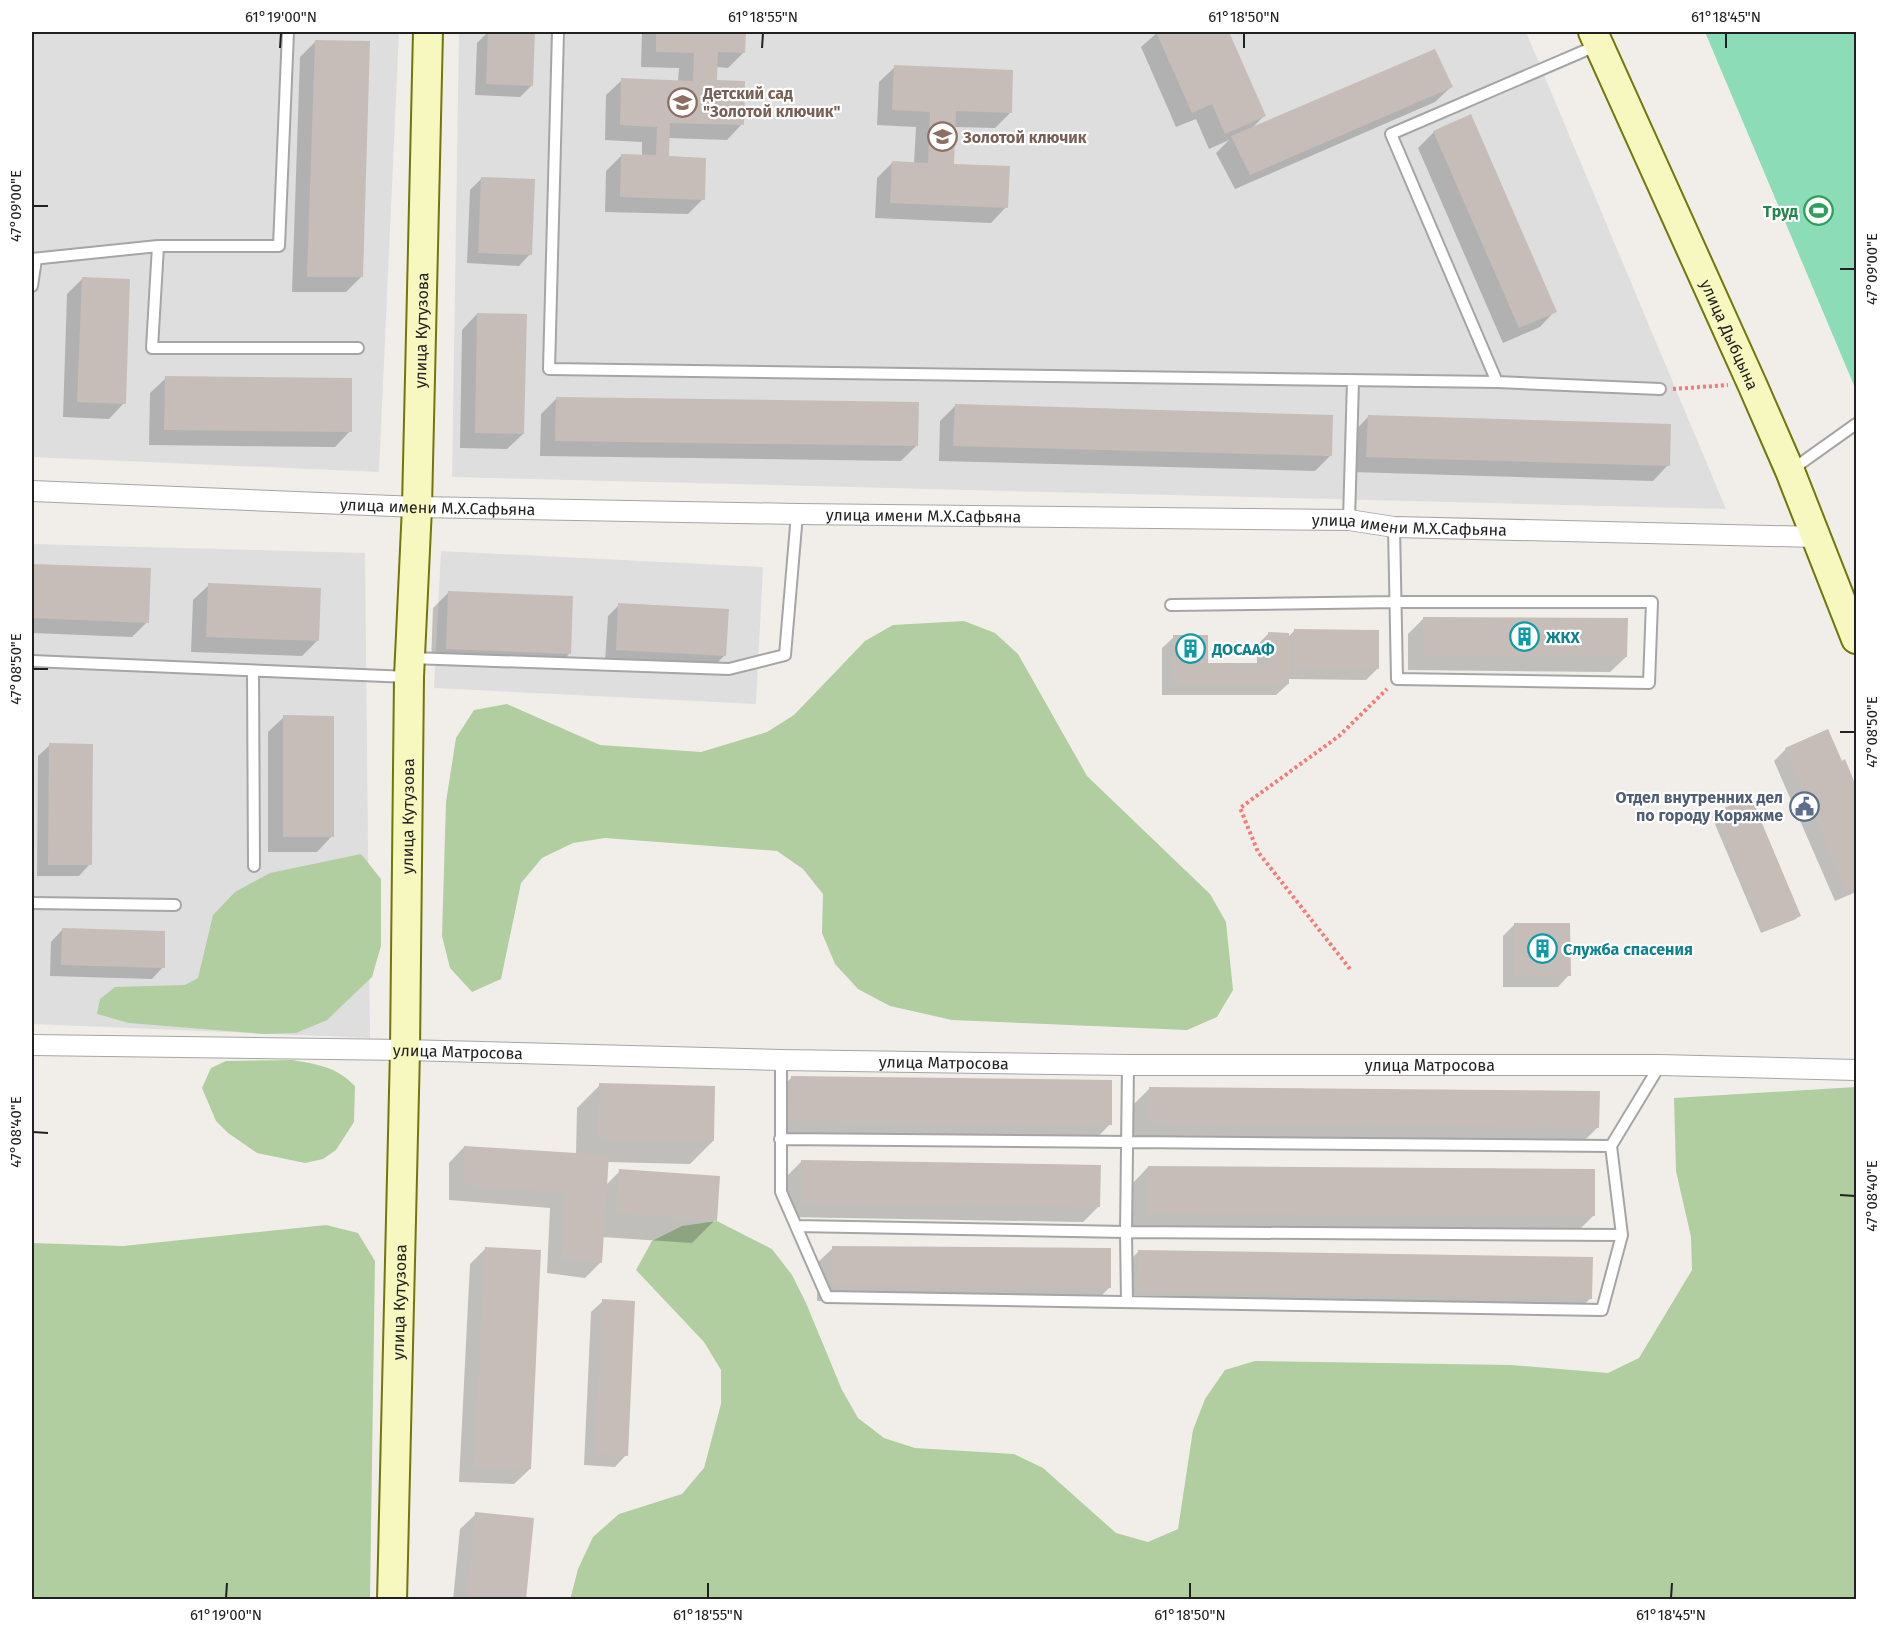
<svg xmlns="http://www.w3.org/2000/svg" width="1888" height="1631" viewBox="0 0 1888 1631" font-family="'Fira Sans',sans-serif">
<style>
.residential{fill:#dfdede}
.forest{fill:#b0ce9f}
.pitch{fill:#8bdcb7}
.shadow{fill:#0003}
.building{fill:#c6bdb8}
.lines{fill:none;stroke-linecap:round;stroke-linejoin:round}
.lane-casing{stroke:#a5a5a5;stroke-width:14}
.street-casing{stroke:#a5a5a5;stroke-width:22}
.secondary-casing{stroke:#72770a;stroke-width:32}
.path{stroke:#f47b76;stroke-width:4;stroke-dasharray:3 3;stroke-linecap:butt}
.lane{stroke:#fff;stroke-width:10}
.street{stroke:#fff;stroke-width:20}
.secondary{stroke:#f7f7c0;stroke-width:28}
.ticks{fill:none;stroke:#212121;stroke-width:2}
.labels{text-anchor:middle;stroke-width:4.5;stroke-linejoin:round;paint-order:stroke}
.education-label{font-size:16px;font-weight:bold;fill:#785e54;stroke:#fff;text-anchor:start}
.leisure-label{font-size:16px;font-weight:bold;fill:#27864d;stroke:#fff;text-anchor:end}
.street-label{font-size:16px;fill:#212121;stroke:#fff}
.culture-label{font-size:16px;font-weight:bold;fill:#0d838f;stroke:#fff;text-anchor:start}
.service-label{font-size:16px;font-weight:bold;fill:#4e5e75;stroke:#fff;text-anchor:end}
.neatline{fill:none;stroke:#212121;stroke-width:2}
.ticks-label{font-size:15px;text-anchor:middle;fill:#212121}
</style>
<rect width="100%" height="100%" fill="#f1eee9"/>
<path class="residential" d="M32,32H399L379,472L32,457Z
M459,32H1526L1726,509L452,477Z
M32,544L365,553L370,1038L32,1024Z
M441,551L763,567L756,704L434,688Z"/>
<path class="forest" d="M964,621L995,633L1018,654L1087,776L1210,894L1226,922L1233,990L1217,1017L1187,1030L952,1020L890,1006L858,989L835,964L822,933L823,894L803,869L777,851L605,838L573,843L542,858L521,883L501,979L472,992L450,968L442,936L446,802L456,738L474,710L507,704L600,745L701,752L767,732L794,715L865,641L893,625Z
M361,854L381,879V946L372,977L327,1020L296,1033L264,1034L129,1023L97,1014L100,999L115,987L185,985L198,978L213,915L235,892L270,873Z
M293,1060C319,1065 335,1066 355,1086L354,1122L336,1150L323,1159L305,1163L257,1153L228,1133L216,1121L202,1088L211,1068L226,1061Z
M1856,1087V1599L570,1600L578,1569L593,1537L619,1514L682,1494L704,1468L721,1404V1370L704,1342L636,1270L652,1241L682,1226L717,1221L772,1249L792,1275L806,1303L842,1390L858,1418L884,1438L915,1448L1014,1454L1043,1468L1116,1533L1148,1542L1178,1529L1193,1430L1205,1399L1225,1370L1255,1361L1511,1365L1608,1373L1639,1358L1692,1270L1691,1237L1676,1171L1674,1098Z
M326,1225L358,1233L375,1261L370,1599H32V1243L123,1246Z"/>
<path class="pitch" d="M1705,32H1856V390Z"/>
<path class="shadow" d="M488,32L534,33L532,85L520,97L475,95L477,43Z
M642,32H744V52L728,68L716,67L715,81L742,124L727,140L668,138V158L703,199L688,214L605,212L606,171L622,155L642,156V142L605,140L606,95L622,80L678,82L679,68L641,67Z
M1158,32H1228L1264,116L1251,129L1451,87L1435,102L1235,189L1216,153L1229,140L1209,149L1196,119L1176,127L1141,47Z
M315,42L362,276L346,292H292L300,57Z
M895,67L1010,113L995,128L954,127L952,165L1006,207L991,223L875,218L877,178L892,163L914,164L916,127L877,125L879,82Z
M1434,132L1555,311L1540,327L1503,343L1418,148Z
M482,178L530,254L519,266L467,263L470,190Z
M82,279L124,403L109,419L63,417L67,294Z
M477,314L523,434L507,449L460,448L462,330Z
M166,378L350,431L335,447L149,445L150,393Z
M556,399L917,445L901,461L540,456L541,414Z
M955,406L1330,456L1315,471L939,461L940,421Z
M1368,417L1668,465L1653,481L1352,472L1353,433Z
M32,565L150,570L147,622L132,637L32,633Z
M209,585L318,640L302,656L191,652L193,600Z
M448,593L569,654L554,669L431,664L433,608Z
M619,605L725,655L713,667L605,661L608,616Z
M1424,618L1626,657L1610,672L1408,670V634Z
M1294,631L1377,669L1366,680L1288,679V684L1276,695H1162V648L1174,637L1207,664H1257V645L1268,634L1288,637Z
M284,717L332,836L317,852H268V732Z
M50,745L90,864L79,876H37L38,756Z
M1786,749L1841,763L1844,761L1856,790V892L1835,901L1774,761Z
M1715,814L1799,915L1796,919L1761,933L1712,817Z
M1515,924L1569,975L1558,987H1503V936Z
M62,930L163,967L152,979L50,976L51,942Z
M791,1078L1110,1124L1095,1140L776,1136V1093Z
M600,1085L713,1141L690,1164L607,1162L606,1185L620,1171L715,1220L692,1243L602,1237L601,1262L585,1278L547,1273L550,1208L449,1200V1163L464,1147L576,1155L577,1108Z
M1149,1089L1598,1127L1582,1143L1134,1137V1104Z
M802,1161L1098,1207L1083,1222L786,1217V1177Z
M1148,1167L1593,1216L1578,1231L1133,1229V1183Z
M833,1248L1109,1288L1094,1303L817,1301V1263Z
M485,1249L530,1469L514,1484L459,1482L470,1264Z
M1139,1251L1591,1298L1575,1313L1122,1307L1123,1267Z
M603,1301L626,1455L615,1467L584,1465L591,1312Z
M476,1514L524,1600H453L460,1529Z"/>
<path class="building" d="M488,32H535L533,86L486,84Z
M656,32H746L745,53L718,52L717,80L745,81L744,125L670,123L669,156L706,158L705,200L620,197L621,154L656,155L657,127L620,125L621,78L693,81L694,53L656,52Z
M1156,32H1229L1266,116L1225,134L1212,104L1192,113Z
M315,40L370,41L363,277H307Z
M1435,49L1453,87L1250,175L1231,136Z
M894,65L1013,70L1012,113L956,111L954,164L1010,166L1008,208L890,203L892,161L928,163L930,112L892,110Z
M1471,114L1557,312L1519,328L1433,131Z
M481,177L535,179L532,255L478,253Z
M82,277L130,279L126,404L77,402Z
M477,313L527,314L524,434L475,433Z
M165,376L352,378V432L164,430Z
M556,397L919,402L918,446L555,441Z
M955,404L1333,415L1332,456L953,446Z
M1368,415L1671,424L1670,466L1366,457Z
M32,564L151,568L149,623L32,618Z
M208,583L321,588L319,641L206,637Z
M448,591L573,596L571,654L446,649Z
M618,603L729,609L726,656L616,650Z
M1423,617L1628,618L1627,657L1423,655Z
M1294,629L1379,630V669L1293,668Z
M1268,632L1289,633V684H1173V635H1208V663H1268Z
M283,715L334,716V837H283Z
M1828,729L1842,761L1845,759L1856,786V887L1846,891L1785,748Z
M49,743L93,744L92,865H48Z
M1751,797L1801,916L1764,931L1714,812Z
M1514,923H1570L1571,976H1514Z
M62,928L165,931V968L61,965Z
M791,1076L1112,1080V1125L790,1121Z
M599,1083L715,1086L714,1141L598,1139Z
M1149,1087L1600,1091L1599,1128L1149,1122Z
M464,1146L609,1155L602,1263L562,1258L565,1193L464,1185Z
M801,1160L1101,1165L1100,1207L801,1202Z
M1148,1166L1595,1169V1216L1148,1214Z
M619,1169L720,1176L717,1221L616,1213Z
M832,1246L1111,1248V1288L832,1286Z
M485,1247L541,1250L531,1469L474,1467Z
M1138,1250L1593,1257L1592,1299L1137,1292Z
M602,1299L635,1301L628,1456L595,1454Z
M475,1512L534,1518L526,1600H467Z"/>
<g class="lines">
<defs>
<path id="lane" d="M558,32L549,369L1497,382L1391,134L1598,45
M158,246L152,348H358
M32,259L158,246H279L288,32
M32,286L36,259
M1497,382L1660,389
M1790,471L1856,424
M1349,520L1353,381
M1171,605L1396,602H1652L1649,683L1397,679L1394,527
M411,658L729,669L785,655L797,514
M32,661L409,677
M253,671L254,866
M32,903L175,905
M781,1060V1192L827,1297L1602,1310L1622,1235L1126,1232L1128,1065
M780,1139L1611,1146L1622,1235
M1611,1146L1660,1065
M796,1226L1126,1232L1127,1302"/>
<g id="street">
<path id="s1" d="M32,491L417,507L797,514L1349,520L1394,527L1816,537"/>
<path id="s2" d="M32,1045L405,1050L781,1060L1128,1065H1660L1856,1070"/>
</g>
<g id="secondary">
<path id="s3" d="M1593,32L1752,384L1790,471L1856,639"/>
<path id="s4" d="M392,1600L405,1050L409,677L417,507L428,32"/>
</g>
</defs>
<use href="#lane" class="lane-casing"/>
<use href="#street" class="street-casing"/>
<use href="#secondary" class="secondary-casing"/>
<path class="path" d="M1673,389L1728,385
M1350,969L1258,852L1240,808L1339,736L1387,689"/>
<use href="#lane" class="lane"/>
<use href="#street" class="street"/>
<use href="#secondary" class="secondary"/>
</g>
<path class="ticks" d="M280,48L281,33M762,48L763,33M1244,48V33M1726,48V33M33,206H48M1840,269H1855M33,669H48M1840,732H1855M33,1132L48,1133M1840,1195L1855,1196M226,1598L227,1583M708,1598V1583M1190,1598V1583M1671,1598L1672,1583"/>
<defs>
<symbol id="school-ring" viewBox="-11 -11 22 22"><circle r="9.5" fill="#fff" stroke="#8d6e63" stroke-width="1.5"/><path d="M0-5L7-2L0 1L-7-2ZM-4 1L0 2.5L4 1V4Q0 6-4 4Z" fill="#8d6e63"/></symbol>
<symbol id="stadium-ring" viewBox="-11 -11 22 22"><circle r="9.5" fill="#fff" stroke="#2e9e5b" stroke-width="1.5"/><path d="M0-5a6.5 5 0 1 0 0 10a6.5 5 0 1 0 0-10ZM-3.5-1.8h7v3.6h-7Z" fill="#2e9e5b"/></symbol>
<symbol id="building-ring" viewBox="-11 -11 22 22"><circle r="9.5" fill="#fff" stroke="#0f9aa8" stroke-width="1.5"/><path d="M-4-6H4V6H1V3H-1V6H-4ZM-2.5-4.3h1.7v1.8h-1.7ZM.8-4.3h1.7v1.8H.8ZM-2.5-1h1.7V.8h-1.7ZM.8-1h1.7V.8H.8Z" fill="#0f9aa8"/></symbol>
<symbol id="civic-ring" viewBox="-11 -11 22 22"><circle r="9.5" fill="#fff" stroke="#5c6f8a" stroke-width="1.5"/><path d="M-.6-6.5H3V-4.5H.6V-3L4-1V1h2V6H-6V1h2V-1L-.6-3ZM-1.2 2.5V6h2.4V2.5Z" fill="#5c6f8a"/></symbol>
</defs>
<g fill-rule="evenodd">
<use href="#school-ring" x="666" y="86" width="33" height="33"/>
<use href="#school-ring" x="926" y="120" width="33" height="33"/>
<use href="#stadium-ring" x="1802" y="194" width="33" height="33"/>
<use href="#building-ring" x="1508" y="620" width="33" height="33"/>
<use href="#building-ring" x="1174" y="632" width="33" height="33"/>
<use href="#civic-ring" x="1788" y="790" width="33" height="33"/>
<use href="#building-ring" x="1526" y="932" width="33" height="33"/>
</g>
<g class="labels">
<g class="education-label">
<text x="703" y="99">Детский сад<tspan x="703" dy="18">"Золотой ключик"</tspan></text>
<text x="963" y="143">Золотой ключик</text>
</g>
<g class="leisure-label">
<text x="1798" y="217">Труд</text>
</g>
<g class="street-label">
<text dy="6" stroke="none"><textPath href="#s4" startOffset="1270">улица Кутузова</textPath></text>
<text dy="6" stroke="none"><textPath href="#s3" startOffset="332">улица Дыбцына</textPath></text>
<text dy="6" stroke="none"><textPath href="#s1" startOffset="406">улица имени М.Х.Сафьяна</textPath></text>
<text dy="6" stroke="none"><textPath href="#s1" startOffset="892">улица имени М.Х.Сафьяна</textPath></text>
<text dy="6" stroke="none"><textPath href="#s1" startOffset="1378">улица имени М.Х.Сафьяна</textPath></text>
<text dy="6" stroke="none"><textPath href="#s4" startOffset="784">улица Кутузова</textPath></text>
<text dy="6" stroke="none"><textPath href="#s2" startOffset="426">улица Матросова</textPath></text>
<text dy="6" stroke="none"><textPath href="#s2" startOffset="912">улица Матросова</textPath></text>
<text dy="6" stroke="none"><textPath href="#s2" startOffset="1398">улица Матросова</textPath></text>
<text dy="6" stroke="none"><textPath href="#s4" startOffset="298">улица Кутузова</textPath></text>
</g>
<g class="culture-label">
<text x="1546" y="643">ЖКХ</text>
<text x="1212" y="655">ДОСААФ</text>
<text x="1563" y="955">Служба спасения</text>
</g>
<g class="service-label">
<text x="1783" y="803">Отдел внутренних дел<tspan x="1783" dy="18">по городу Коряжме</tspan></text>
</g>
</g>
<rect width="1888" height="1631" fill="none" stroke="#ffffff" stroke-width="66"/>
<rect x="33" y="33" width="1822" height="1565" class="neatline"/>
<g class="ticks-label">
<text x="281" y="22">61°19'00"N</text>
<text x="763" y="22">61°18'55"N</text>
<text x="1244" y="22">61°18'50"N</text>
<text x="1726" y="22">61°18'45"N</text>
<text transform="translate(16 206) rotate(-90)" y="5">47°09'00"E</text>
<text transform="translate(1872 269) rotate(-90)" y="5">47°09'00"E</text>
<text transform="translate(16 669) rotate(-90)" y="5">47°08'50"E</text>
<text transform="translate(1872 732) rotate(-90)" y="5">47°08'50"E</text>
<text transform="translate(16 1132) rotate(-90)" y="5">47°08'40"E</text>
<text transform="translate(1872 1196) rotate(-90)" y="5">47°08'40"E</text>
<text x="226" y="1620">61°19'00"N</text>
<text x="708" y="1620">61°18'55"N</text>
<text x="1190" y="1620">61°18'50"N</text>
<text x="1671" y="1620">61°18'45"N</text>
</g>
</svg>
